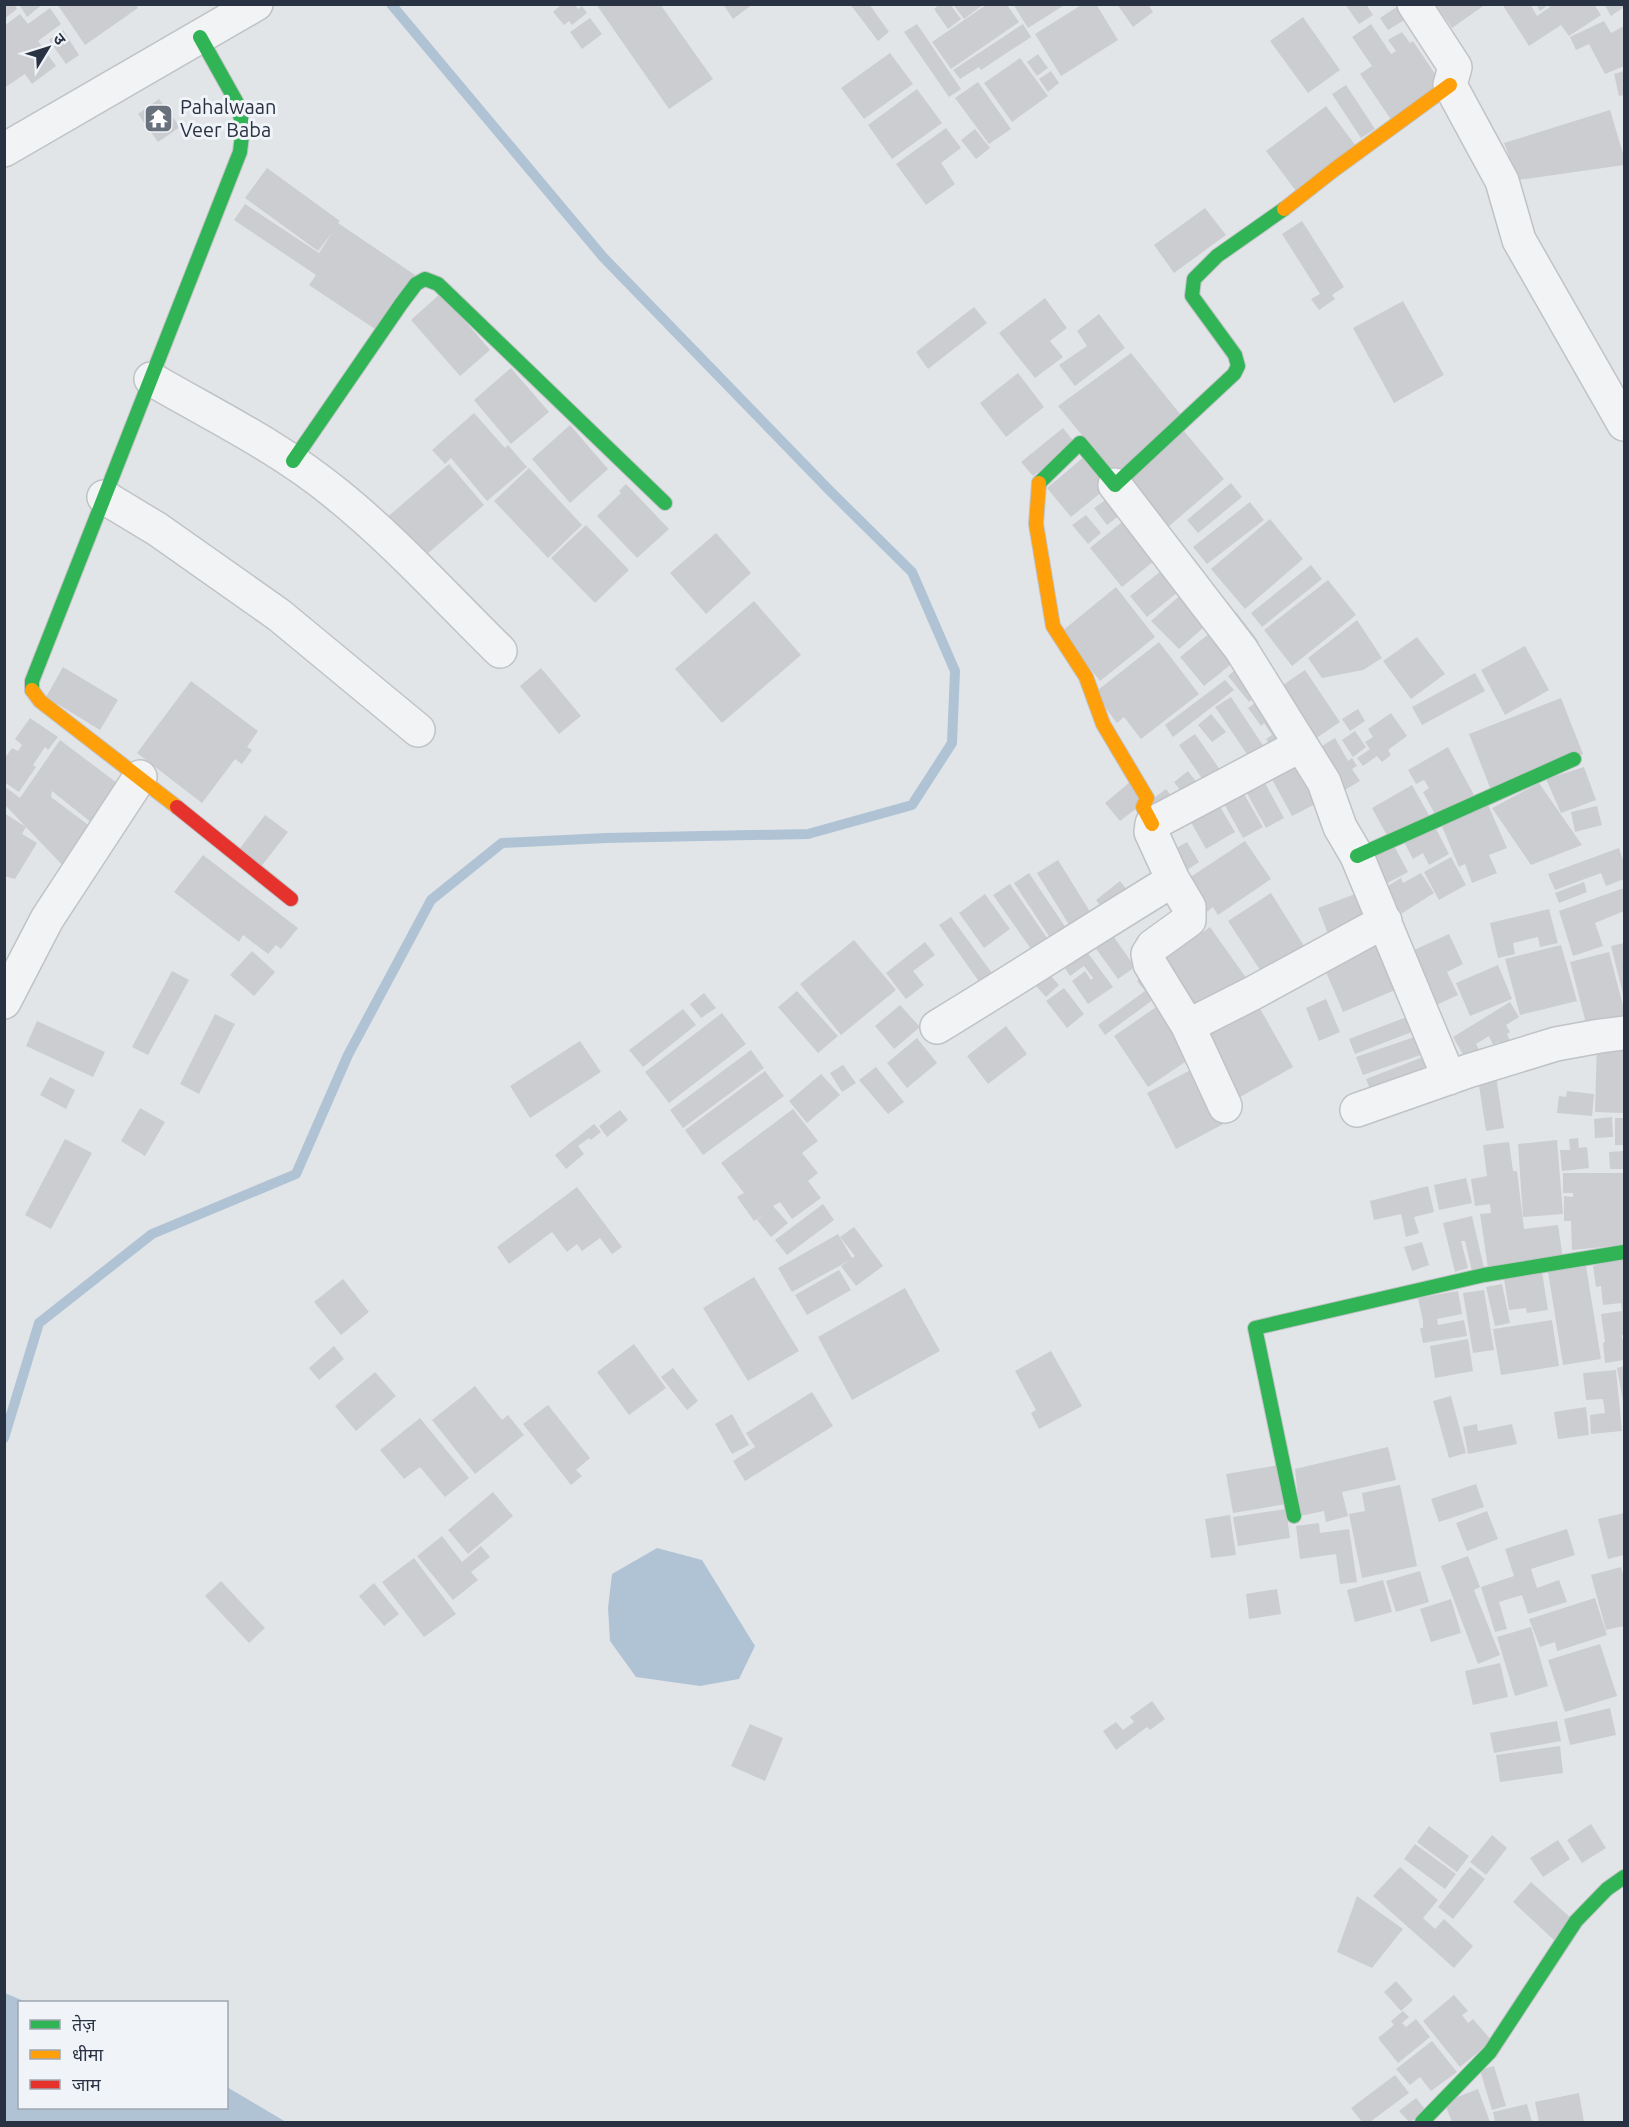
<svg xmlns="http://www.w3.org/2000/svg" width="1629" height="2127" viewBox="0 0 1629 2127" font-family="Ubuntu,'Noto Sans Devanagari',sans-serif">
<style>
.water{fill:#afc3d5}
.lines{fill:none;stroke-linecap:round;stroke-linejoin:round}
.stream{stroke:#afc3d5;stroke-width:10}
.building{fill:#cbcdd0}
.street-casing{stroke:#c0c3c6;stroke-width:36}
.fast-casing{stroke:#c0c3c6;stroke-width:16}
.slow-casing{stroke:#c0c3c6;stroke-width:16}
.jam-casing{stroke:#c0c3c6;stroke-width:16}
.street{stroke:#f2f3f5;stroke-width:33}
.fast{stroke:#30b455;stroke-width:14}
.slow{stroke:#ff9f0a;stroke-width:14}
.jam{stroke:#e5322d;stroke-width:14}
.labels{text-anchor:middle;stroke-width:6;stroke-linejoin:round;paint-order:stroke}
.poi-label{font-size:20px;fill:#283243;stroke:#f0f4f8;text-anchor:start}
</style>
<rect width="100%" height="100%" fill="#e2e5e8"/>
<path class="water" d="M657,1548L702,1560L755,1646L739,1679L700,1686L636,1677L610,1641L608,1608L612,1574Z
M5,1993L26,2002H20V2108H226L227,2087L286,2122H5Z"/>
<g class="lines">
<path class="stream" d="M4,1438L39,1323L152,1234L296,1174L348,1055L431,900L502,843L606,838L808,834L912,805L952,743L955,671L912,572L832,493L603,257L391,4"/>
</g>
<path class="building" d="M4,4H14L17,9L4,19Z
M19,4H43L27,17Z
M57,4H135L138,8L85,45Z
M562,4H574L578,9L582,6L587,13L572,25L569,21L564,25L553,12Z
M596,4H660L713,79L669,109Z
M723,4H753L733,19Z
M850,4H869L889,32L878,41Z
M940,4H950L961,19L948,29L934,9Z
M953,4H984L964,19Z
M1013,4H1066L1028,28Z
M1083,4H1096L1118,40L1061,76L1035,34Z
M1117,4H1148L1153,12L1133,27Z
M1345,4H1366L1373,15L1359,24Z
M1435,4H1486L1452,28Z
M1502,4H1530L1537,16L1550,7L1548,5L1540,11L1536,4H1594L1601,15L1569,36L1561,25L1529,46Z
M1604,4H1624V7L1611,16Z
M986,5H1007L1019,22L951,69L932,42Z
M1398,6L1406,19L1388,30L1380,18Z
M50,8L61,24L38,41L56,66L32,84L25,74L4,88V26L20,14L28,24Z
M1303,17L1340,70L1308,93L1270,41Z
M590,18L602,34L582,49L570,32Z
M1604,21L1611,33L1624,26V66L1605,74L1589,44L1576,50L1570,37Z
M917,24L961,89L949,97L904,32Z
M1023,24L1031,37L981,70L979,67L960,79L953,70Z
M1371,24L1391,54L1396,51L1388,40L1402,32L1410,43L1413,41L1443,86L1392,121L1360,74L1372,66L1352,37Z
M63,30L79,55L66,64L49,40Z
M890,53L913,84L864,119L841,88Z
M1038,54L1048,68L1037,76L1027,62Z
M1020,58L1048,96L1012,122L984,83Z
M1051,71L1059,83L1048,92L1039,79Z
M1624,71V95L1619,96L1614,74Z
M978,82L1011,129L989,144L955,98Z
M1346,85L1375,129L1361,138L1332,94Z
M917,89L942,123L892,159L868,125Z
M159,99L180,127L158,142L138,114Z
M1326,106L1356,146L1296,191L1266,151Z
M1610,110L1624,157V165L1518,180L1504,143Z
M946,128L961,148L941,163L955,184L926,205L896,164Z
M975,129L990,148L976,159L961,140Z
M267,168L340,221L338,223L415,275L378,331L309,285L316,275L234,220L245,204L319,253L332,233L318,251L245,198Z
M1205,208L1226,235L1174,273L1154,245Z
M1302,221L1344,287L1332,295L1335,299L1319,310L1311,299L1320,294L1282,234Z
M441,293L490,350L460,376L411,320Z
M1045,298L1067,328L1050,341L1063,357L1035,378L999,333Z
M1403,301L1444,375L1394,403L1353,328Z
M974,307L987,323L928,369L916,352Z
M1099,314L1125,348L1075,386L1059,365L1087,346L1077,331Z
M1131,353L1184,419L1114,474L1058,406Z
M511,368L549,412L511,444L474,400Z
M1018,373L1044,407L1006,437L980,403Z
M474,413L505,448L508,445L527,467L487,501L451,458L445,464L432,450Z
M570,425L608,469L570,503L532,459Z
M1063,428L1075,443L1033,476L1021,462Z
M1184,431L1224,479L1168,527L1127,480Z
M1085,456L1109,486L1071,517L1047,488Z
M449,464L484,505L419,561L384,520Z
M529,468L582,525L548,558L494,501Z
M1231,483L1242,497L1198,533L1187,520Z
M626,484L669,529L637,558L597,516L621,493L619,491Z
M1121,489L1133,505L1107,525L1094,508Z
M1250,502L1264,520L1207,564L1193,547Z
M1138,509L1170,548L1122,587L1090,548Z
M1086,515L1101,533L1088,544L1072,525Z
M1270,519L1303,559L1245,609L1211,569Z
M586,525L629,570L595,603L551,558Z
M716,533L751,573L706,614L670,573Z
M1177,558L1193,580L1147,617L1130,596Z
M1311,565L1322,579L1262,627L1251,613Z
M1201,577L1227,607L1179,649L1151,621Z
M1328,580L1356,615L1292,666L1264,630Z
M1116,587L1155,637L1100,681L1061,632Z
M754,601L801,655L722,723L675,669Z
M1236,612L1259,642L1204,686L1180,657Z
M1357,620L1382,658L1363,670L1322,678L1308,658Z
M1417,637L1445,674L1411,699L1383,661Z
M1159,642L1199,694L1141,739L1124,717L1117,723L1094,693Z
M1525,646L1549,690L1505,715L1481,670Z
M63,667L118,700L100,730L46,697Z
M541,668L581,716L559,734L520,686Z
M1236,669L1266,687L1249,702L1228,676Z
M1305,670L1340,722L1315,739L1280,687Z
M1475,673L1485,691L1422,725L1412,707Z
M1225,680L1234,690L1173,737L1165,725Z
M191,681L258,731L247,747L252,750L242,764L235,759L202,803L137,753Z
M1268,694L1299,739L1276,754L1266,739L1272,735L1264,723L1261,726L1248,708Z
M1231,697L1266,750L1251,760L1215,707Z
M1561,698L1583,754L1491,790L1469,734Z
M1358,709L1365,721L1350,731L1342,719Z
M1391,713L1407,736L1388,750L1391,755L1382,762L1377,756L1363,766L1357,758L1370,749L1365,742L1373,737L1368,729Z
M1211,714L1226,732L1212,742L1198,725Z
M30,718L58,737L48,750L45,747L33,765L36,767L19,792L4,782V759L12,748L18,751L22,745L15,739Z
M1355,731L1366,747L1353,757L1342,740Z
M1195,734L1221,771L1205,783L1179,745Z
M1335,738L1348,761L1352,758L1357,766L1352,769L1360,781L1343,791L1317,749Z
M60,740L129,792L98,828L52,791L51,797L99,833L68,871L4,804V786L20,798Z
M1448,747L1474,795L1436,816L1423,792L1429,788L1424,780L1416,784L1408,770Z
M1301,754L1325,799L1292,816L1268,772Z
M1584,767L1596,800L1561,813L1546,779Z
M1188,771L1198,784L1153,819L1143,806L1166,789L1172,797L1180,790L1174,782Z
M1260,774L1284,818L1266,828L1242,784Z
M1130,782L1146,801L1120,821L1105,803Z
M1237,782L1263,827L1243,838L1218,793Z
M1539,783L1582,845L1531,865L1492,808Z
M1412,785L1430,817L1389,839L1372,808Z
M1216,800L1235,832L1206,849L1188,817Z
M1488,805L1507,848L1489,855L1497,873L1472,883L1465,864L1459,867L1441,824Z
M1597,806L1602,825L1575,832L1571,812Z
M4,813L26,827L22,834L37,843L15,879L4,876Z
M265,815L288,832L260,868L238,851Z
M1435,827L1449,854L1429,865L1423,853L1413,859L1404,842Z
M1245,841L1271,879L1218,915L1213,907L1204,914L1183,882Z
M1187,842L1199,862L1178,876L1165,855Z
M1392,842L1408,872L1382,886L1366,857Z
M1619,848L1624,863V879L1606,886L1601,873L1555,890L1548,874Z
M203,855L298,928L281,949L276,945L268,954L243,935L239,942L174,892Z
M1451,857L1466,885L1439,900L1424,872Z
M1058,860L1097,923L1076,936L1037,873Z
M1029,873L1074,940L1058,950L1014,883Z
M1421,873L1434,893L1396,917L1380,891L1401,878L1403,883Z
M1120,881L1131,895L1107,914L1096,900Z
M1584,882L1587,892L1559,903L1555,893Z
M1010,884L1047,938L1031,949L993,895Z
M1624,888V911L1595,923L1603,946L1573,956L1559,911Z
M1366,890L1378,921L1330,939L1318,908Z
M1271,893L1306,949L1264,976L1228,921Z
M985,894L1010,929L984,948L959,913Z
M1549,909L1558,943L1540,947L1538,937L1513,943L1515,954L1498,958L1490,923Z
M951,917L1000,984L987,993L939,925Z
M1210,927L1249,982L1197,1018L1158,963Z
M1111,933L1135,967L1118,979L1094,946Z
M1384,934L1407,985L1343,1012L1321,960Z
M1449,934L1463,964L1447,972L1458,995L1432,1007L1419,980L1426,977L1414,950Z
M854,940L896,990L841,1035L800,984Z
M925,942L935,955L913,971L924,985L906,999L886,973Z
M1624,943V998L1611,946Z
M1561,945L1577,1001L1520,1015L1505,959Z
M1085,949L1113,987L1088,1004L1072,981L1085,971L1091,980L1093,978L1084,966L1070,976L1063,965Z
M252,951L275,972L254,996L230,975Z
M1609,952L1624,1009V1017L1587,1027L1570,962Z
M1498,965L1512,999L1470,1016L1456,983Z
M172,971L189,980L148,1055L132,1047Z
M1150,971L1165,991L1105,1035L1098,1025L1145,991L1137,981Z
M1049,974L1059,985L1046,997L1036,986Z
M1064,988L1084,1014L1067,1028L1046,1001Z
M797,991L838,1036L818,1053L778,1007Z
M704,993L716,1008L701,1018L690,1004Z
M1254,998L1293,1067L1233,1101L1194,1033Z
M1326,999L1340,1032L1319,1041L1306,1008Z
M1510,1002L1519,1017L1506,1025L1510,1032L1507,1034L1510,1041L1501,1046L1499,1042L1493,1045L1489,1036L1476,1044L1479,1050L1465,1058L1453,1037Z
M1162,1003L1197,1054L1148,1087L1114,1036Z
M900,1005L920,1027L894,1049L875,1026Z
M683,1009L696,1025L643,1067L629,1050Z
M722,1013L746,1044L669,1103L645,1072Z
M1417,1013L1422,1028L1355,1054L1349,1039Z
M215,1014L235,1024L199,1094L180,1084Z
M37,1021L105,1052L93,1077L26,1046Z
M1006,1026L1027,1054L988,1084L967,1056Z
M1426,1033L1432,1051L1363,1075L1356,1057Z
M917,1038L937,1063L907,1088L887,1063Z
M580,1041L601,1072L530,1118L510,1086Z
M1597,1041L1624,1042V1113L1595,1112Z
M751,1050L764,1068L683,1128L670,1110Z
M1436,1052L1445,1075L1375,1102L1366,1079Z
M843,1065L856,1083L842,1092L830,1073Z
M1200,1065L1229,1121L1176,1149L1147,1093Z
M876,1067L904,1102L888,1114L859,1080Z
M765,1071L784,1096L703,1155L685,1130Z
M821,1074L840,1095L807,1123L789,1101Z
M1496,1076L1504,1128L1486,1131L1478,1079Z
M50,1077L75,1090L66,1109L40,1095Z
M1567,1091L1594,1094L1592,1116L1557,1113L1559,1096L1566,1097Z
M140,1108L165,1122L145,1156L121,1141Z
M793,1109L818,1141L802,1153L818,1173L808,1181L821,1198L792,1219L780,1202L773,1206L788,1223L771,1237L757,1220L765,1214L754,1221L737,1197L744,1193L721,1163Z
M620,1110L628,1120L607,1137L599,1126Z
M1612,1117L1613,1137L1595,1138L1594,1119Z
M1615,1118H1624V1145H1615Z
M594,1124L601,1132L591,1140L589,1138L578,1146L584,1154L566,1169L555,1155Z
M1578,1138L1579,1148L1587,1147L1589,1168L1562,1171L1560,1150H1570L1569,1139Z
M65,1139L92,1153L51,1229L25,1215Z
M1557,1140L1563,1214L1523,1217L1518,1144Z
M1509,1142L1513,1171H1517L1524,1229L1558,1225L1563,1259L1488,1268L1480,1214L1491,1213L1490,1204L1475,1206L1471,1179L1487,1176L1483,1145Z
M1624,1151V1169H1610L1609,1152Z
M1563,1173H1624V1245L1572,1250L1571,1221H1564V1196L1573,1197V1193H1563Z
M1466,1178L1472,1203L1439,1210L1434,1185Z
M1428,1186L1434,1212L1414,1217L1419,1233L1406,1237L1401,1214L1374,1220L1370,1201Z
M577,1187L622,1247L612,1254L600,1238L582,1251L577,1244L567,1252L552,1232L509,1264L497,1247Z
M823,1204L834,1220L787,1255L775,1240Z
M1472,1216L1484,1268L1472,1271L1465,1241H1461L1468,1268L1455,1272L1443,1223Z
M854,1227L883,1266L856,1286L841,1266L850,1260L792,1292L778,1268L838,1234L852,1258L855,1256L840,1237Z
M1422,1242L1429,1265L1412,1271L1404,1247Z
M1624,1257V1335H1622V1339H1624V1360L1605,1363L1603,1343L1605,1342L1601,1314L1622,1311L1621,1303L1603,1305L1601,1286L1596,1287L1593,1266Z
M1586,1266L1601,1359L1563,1365L1548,1272Z
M839,1270L851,1290L807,1315L795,1295Z
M1542,1272L1548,1310L1527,1313L1526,1308L1509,1310L1504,1279Z
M754,1277L799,1351L748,1381L703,1308Z
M343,1279L369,1312L341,1335L314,1302Z
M1502,1284L1510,1323L1495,1326L1486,1287Z
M905,1288L940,1351L852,1400L818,1337Z
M1484,1290L1494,1350L1473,1353L1463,1293Z
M1458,1291L1462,1314L1437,1319L1438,1325L1464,1320L1467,1336L1423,1343L1420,1328H1423V1321L1418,1298Z
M1552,1320L1559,1366L1501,1375L1493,1329Z
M1468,1339L1473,1371L1435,1378L1430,1346Z
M634,1344L666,1388L629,1415L597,1372Z
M334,1346L344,1359L319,1380L309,1368Z
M1051,1351L1082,1406L1039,1429L1031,1413L1036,1410L1015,1371Z
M1624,1366V1401H1623L1617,1368Z
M673,1368L698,1401L687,1410L661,1377Z
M1616,1370L1622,1431L1591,1434L1590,1415L1605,1413L1603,1399L1586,1400L1583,1373Z
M375,1372L396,1396L356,1431L335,1406Z
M475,1386L502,1420L508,1415L524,1435L475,1474L432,1420Z
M812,1392L833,1426L745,1481L733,1461L755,1447L746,1433Z
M1451,1396L1466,1453L1449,1458L1433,1401Z
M548,1405L590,1458L576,1470L582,1476L571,1485L523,1424Z
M1586,1407L1589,1435L1558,1439L1554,1412Z
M732,1414L749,1445L732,1454L715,1424Z
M420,1418L469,1478L445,1497L420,1467L404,1479L380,1450Z
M1477,1424L1478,1431L1512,1424L1517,1444L1468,1454L1463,1427Z
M1388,1447L1396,1480L1342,1492L1348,1516L1326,1522L1324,1511L1300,1516L1295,1469Z
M1279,1465L1286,1504L1233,1513L1226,1474Z
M1476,1484L1484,1507L1439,1522L1431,1499Z
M1400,1485L1417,1566L1362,1578L1349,1514L1365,1511L1362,1493Z
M493,1492L513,1516L468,1554L448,1530Z
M1286,1509L1290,1538L1238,1546L1233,1517Z
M1487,1511L1498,1539L1467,1551L1456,1523Z
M1624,1513V1555L1608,1559L1598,1519Z
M1230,1515L1236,1555L1211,1558L1205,1519Z
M1319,1523L1320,1533L1349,1529L1357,1582L1340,1584L1336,1554L1300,1559L1296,1526Z
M1567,1529L1575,1555L1531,1569L1537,1588L1559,1580L1567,1602L1528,1614L1522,1595L1499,1602L1507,1629L1495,1632L1481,1587L1514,1576L1505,1549Z
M442,1536L462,1562L481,1546L490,1557L471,1572L478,1580L453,1600L417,1556Z
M1468,1556L1480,1587L1474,1590L1500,1655L1478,1664L1441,1566Z
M414,1558L456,1614L424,1637L382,1582Z
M1621,1567L1624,1578V1626L1606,1630L1591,1575Z
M1420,1571L1429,1602L1396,1612L1386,1581Z
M1383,1580L1392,1612L1355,1622L1347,1590Z
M221,1581L265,1628L249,1643L205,1596Z
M374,1583L399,1614L384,1626L359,1596Z
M1277,1589L1281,1614L1249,1619L1246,1594Z
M1595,1598L1607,1635L1557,1651L1555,1642L1540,1647L1529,1619Z
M1451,1599L1461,1633L1431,1642L1420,1609Z
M1531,1627L1548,1686L1515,1696L1497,1637Z
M1600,1644L1617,1696L1565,1712L1548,1660Z
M1500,1663L1508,1697L1473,1705L1465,1671Z
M1152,1701L1165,1719L1150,1730L1147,1727L1116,1750L1103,1731L1116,1722L1123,1730L1134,1722L1130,1717Z
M1610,1708L1616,1735L1570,1745L1564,1719Z
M1557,1721L1561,1741L1494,1753L1490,1733Z
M750,1724L783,1738L765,1781L731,1766Z
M1560,1746L1563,1773L1500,1782L1496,1755Z
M1591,1824L1606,1848L1582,1863L1567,1840Z
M1429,1826L1469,1856L1457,1872L1417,1842Z
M1492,1835L1507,1848L1486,1875L1470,1862Z
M1558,1840L1570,1859L1543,1877L1530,1858Z
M1415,1844L1456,1874L1445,1889L1404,1859Z
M1400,1867L1438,1900L1423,1918L1435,1929L1444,1919L1473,1946L1454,1968L1373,1896Z
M1470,1867L1485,1879L1453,1919L1438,1907Z
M1531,1882L1572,1919L1554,1940L1513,1902Z
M1357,1896L1403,1929L1372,1968L1337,1952Z
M1396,1981L1413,2000L1401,2011L1384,1992Z
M1454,1995L1468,2011L1462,2015L1468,2023L1473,2019L1492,2041L1460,2067L1423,2021Z
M1403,2011L1409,2017L1402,2023L1406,2027L1416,2019L1430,2037L1398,2063L1378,2038L1394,2025L1391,2021Z
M1432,2041L1457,2072L1431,2091L1420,2077L1410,2085L1396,2069Z
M1494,2066L1506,2106L1492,2110L1480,2070Z
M1395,2075L1409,2093L1370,2122H1362L1351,2108Z
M1478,2089L1490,2122H1452L1444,2102Z
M1579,2093L1584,2122H1539L1535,2102Z
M1416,2098L1428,2113L1409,2122L1399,2111Z
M1527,2104L1532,2122H1495L1493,2112Z"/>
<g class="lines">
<defs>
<path id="street" d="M1414,4L1455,67L1450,85L1502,181L1519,240L1624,424
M4,150L256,4
M151,379C213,415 279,447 334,492C394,540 446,598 500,651
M1115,485L1241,649L1324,782L1340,827L1357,856L1449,1078
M104,497L157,529L279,615L418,730
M4,1002L47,919L140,777
M1188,1026L1253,993L1385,921
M937,1027C1016,979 1094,928 1173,880
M1225,1106L1188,1026L1150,964L1148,954L1153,946L1189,920V907L1173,880L1151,832L1152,824L1301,745
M1357,1110L1468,1071L1556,1044L1600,1036L1624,1033"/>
<path id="fast" d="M293,461L401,304L416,284L425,279L438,284L665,503
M1039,483L1080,443L1115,485L1234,374L1238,366L1235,355L1192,296L1194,279L1217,256L1284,209
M32,690V681L240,152L243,127L237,103L200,37
M1357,856L1574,759
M1294,1516L1255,1328L1484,1275L1624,1252
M1422,2122L1490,2052L1576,1921L1607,1889L1624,1877"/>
<path id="slow" d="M1284,209L1335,169L1450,85
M1039,483L1036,524L1053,626L1086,677L1103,724L1147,798L1143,807L1152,824
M32,690L40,701L177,807"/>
<path id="jam" d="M177,807L291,899"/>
</defs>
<use href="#street" class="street-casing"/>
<use href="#fast" class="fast-casing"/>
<use href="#slow" class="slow-casing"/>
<use href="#jam" class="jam-casing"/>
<use href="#street" class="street"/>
<use href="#fast" class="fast"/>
<use href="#slow" class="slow"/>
<use href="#jam" class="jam"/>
</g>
<defs>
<symbol id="temple-square" viewBox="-11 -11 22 22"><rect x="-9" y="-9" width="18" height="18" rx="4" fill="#69717d" stroke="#f0f4f8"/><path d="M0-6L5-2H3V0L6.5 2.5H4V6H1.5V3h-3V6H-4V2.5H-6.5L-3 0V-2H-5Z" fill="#fff"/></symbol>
</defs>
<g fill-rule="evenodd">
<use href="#temple-square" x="142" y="102" width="33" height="33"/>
</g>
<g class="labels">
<g class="poi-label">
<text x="180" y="114">Pahalwaan<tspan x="180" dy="23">Veer Baba</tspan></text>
</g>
</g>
<rect width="1629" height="2127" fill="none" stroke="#283243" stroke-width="12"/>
<rect x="18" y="2001" width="210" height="108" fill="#f0f4f8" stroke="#a0a6b0" stroke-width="1.5"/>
<rect x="30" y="2020" width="30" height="9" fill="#30b455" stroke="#a0a6b0" stroke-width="1.5"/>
<text x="72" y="2031" font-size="18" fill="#283243">तेज़</text>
<rect x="30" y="2050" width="30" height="9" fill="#ff9f0a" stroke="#a0a6b0" stroke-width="1.5"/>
<text x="72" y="2061" font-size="18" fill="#283243">धीमा</text>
<rect x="30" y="2080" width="30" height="9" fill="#e5322d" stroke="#a0a6b0" stroke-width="1.5"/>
<text x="72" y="2091" font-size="18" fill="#283243">जाम</text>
<g transform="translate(48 48) rotate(52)" stroke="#f0f4f8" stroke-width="4.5" paint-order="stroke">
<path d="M0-4.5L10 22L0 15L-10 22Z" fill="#283243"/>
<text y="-9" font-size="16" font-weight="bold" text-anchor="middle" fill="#283243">उ</text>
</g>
</svg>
